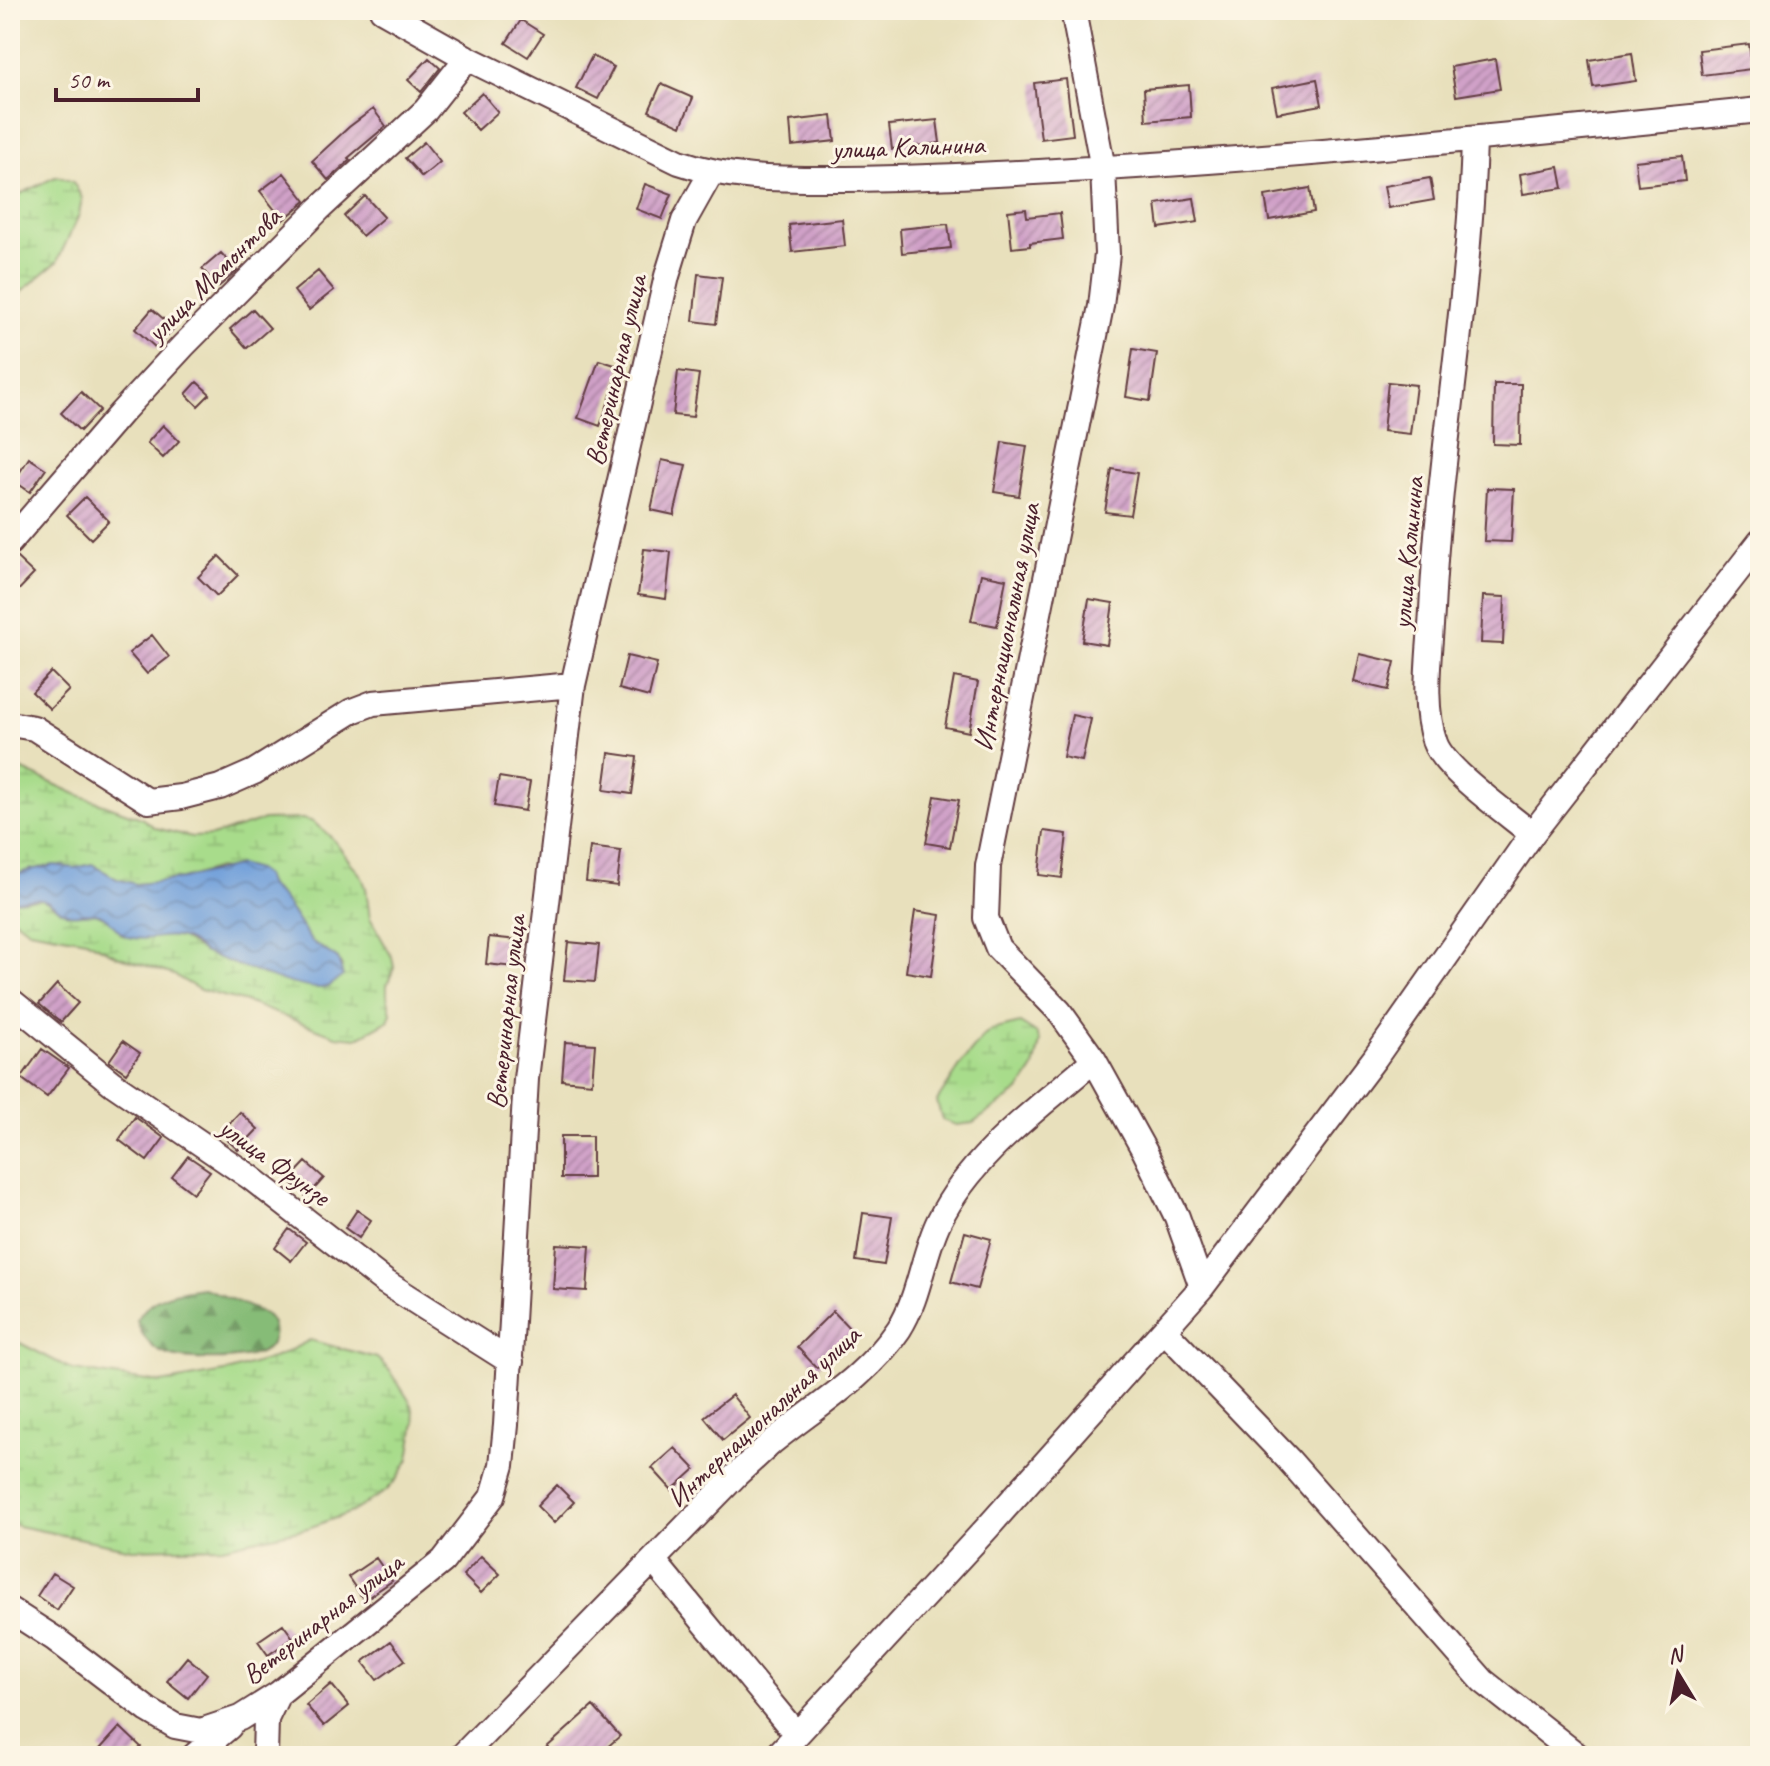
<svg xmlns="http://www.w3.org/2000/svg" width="1770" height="1766" viewBox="0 0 1770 1766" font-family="Caveat,sans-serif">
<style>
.forest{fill:url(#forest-firs);stroke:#686e51;stroke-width:2}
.wetland{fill:url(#wetland-marsh);stroke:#797e5b;stroke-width:2}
.water{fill:url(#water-waves);stroke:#5e6082;stroke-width:2}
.building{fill:url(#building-hatch)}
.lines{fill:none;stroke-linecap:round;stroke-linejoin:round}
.minor-casing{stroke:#623c41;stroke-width:28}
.minor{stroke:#fff;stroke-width:24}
.labels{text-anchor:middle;stroke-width:6;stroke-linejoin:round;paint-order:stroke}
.street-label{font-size:28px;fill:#4a1f2b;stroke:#fcf5e5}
</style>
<defs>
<pattern id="forest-firs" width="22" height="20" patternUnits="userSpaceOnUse" patternTransform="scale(2)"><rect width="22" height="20" fill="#86bc77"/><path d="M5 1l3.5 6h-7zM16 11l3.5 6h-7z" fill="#709862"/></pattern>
<pattern id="wetland-marsh" width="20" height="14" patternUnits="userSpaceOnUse" patternTransform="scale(2)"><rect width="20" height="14" fill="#a8dc8b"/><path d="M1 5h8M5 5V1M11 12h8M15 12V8" fill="none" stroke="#92bc78"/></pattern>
<pattern id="water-waves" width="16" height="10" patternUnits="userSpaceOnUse" patternTransform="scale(2)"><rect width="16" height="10" fill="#72a0da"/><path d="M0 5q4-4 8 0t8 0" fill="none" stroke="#6082b1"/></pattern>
<pattern id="building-hatch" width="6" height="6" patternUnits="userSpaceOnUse" patternTransform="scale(2)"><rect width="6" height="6" fill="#d0a1c8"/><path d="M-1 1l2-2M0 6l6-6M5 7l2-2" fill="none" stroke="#ab83a3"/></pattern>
</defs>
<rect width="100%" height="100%" fill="#fcf5e5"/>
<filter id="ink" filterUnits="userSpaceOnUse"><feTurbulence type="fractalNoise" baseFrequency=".0125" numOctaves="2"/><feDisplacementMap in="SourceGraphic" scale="16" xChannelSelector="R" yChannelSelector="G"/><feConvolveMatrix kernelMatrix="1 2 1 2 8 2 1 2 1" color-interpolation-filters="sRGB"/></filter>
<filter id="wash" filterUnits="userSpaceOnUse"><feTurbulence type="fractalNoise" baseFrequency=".006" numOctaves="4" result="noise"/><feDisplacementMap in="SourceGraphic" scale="32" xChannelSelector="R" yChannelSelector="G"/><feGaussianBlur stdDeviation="1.8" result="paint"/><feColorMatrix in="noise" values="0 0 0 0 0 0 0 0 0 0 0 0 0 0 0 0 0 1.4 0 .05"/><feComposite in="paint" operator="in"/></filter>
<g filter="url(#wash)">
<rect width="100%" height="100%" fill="#e8e0bc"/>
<path class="forest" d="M203,1288C210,1290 262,1312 266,1315C277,1325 276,1345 262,1352C243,1361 183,1362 163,1353C150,1348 140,1333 137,1320C152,1294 175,1292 203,1288Z"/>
<path class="wetland" d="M57,176L73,182L82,198L79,215L57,262L10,301V199Z
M10,764L76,794L141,818L156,828L192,837L212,836L264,820L304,819L313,822L331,837L362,877L366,888L370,918L392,957L394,968L387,985V995L391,1013L388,1021L357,1038L336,1036L246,1002L200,990L174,975L117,956L86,940L29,930L10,916V901L42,899L68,914L95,913L111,920L122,935L139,938L163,935L181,938L204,952L342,967L338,959L311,941L283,899L269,886L265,876L218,868L182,879L136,884L117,879L92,864L74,868L55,865L29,870L10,877Z
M1020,1023L1037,1034L1040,1042L1034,1068L1019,1091L973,1123L956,1125L942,1120L937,1101L964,1060L984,1036L992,1030Z
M10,1338L73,1370L161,1383L230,1371L279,1356L310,1340L377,1358L390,1371L412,1405L415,1422L409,1459L398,1478L386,1491L352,1512L308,1528L222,1547L132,1549L18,1526L10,1523Z"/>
<path class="water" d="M92,864L117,879L136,884L182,879L239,865L257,870L265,876L269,886L283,899L311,941L338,959L343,976C338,979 332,985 327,987C305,994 227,961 203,952C174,923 156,945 128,937C116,933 113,920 99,914C89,911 79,916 69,914C59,911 51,901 41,899C31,898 20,901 10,901V877L29,870L55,865L74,868Z"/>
<g id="blocks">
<path class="building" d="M521,20L543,34L528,57L506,43Z
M1749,44L1752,69L1702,75L1699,50Z
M1632,53L1636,81L1593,87L1589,60Z
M592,56L614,67L598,99L576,88Z
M429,58L440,68L421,92L408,80Z
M1495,59L1500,89L1456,96L1451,67Z
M1066,79L1073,135L1041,139L1034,83Z
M1317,79L1322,105L1277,113L1272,88Z
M661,84L693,98L681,126L649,111Z
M1189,85L1191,117L1146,121L1144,89Z
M482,93L498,112L478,130L461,112Z
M373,109L386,126L348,158L350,160L328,180L312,161L349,127Z
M832,116L835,141L792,146L790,121Z
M937,120L940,143L892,149L889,125Z
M424,142L440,162L422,177L405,158Z
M1682,156L1685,181L1638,186L1635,161Z
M1559,167L1563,188L1523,194L1520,174Z
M284,173L306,201L283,220L260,191Z
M1430,178L1434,200L1388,208L1384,186Z
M645,184L672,194L662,219L636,209Z
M1310,188L1314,212L1269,220L1265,196Z
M365,196L384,217L362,236L344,216Z
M1194,198L1198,222L1159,228L1156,204Z
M1026,209L1027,217L1060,213L1063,239L1030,243V246L1012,248L1008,211Z
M842,219L845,246L792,252L789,225Z
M948,224L951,248L902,253L900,229Z
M221,253L237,271L218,287L202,269Z
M318,271L334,290L309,310L294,291Z
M698,274L722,277L716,324L693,321Z
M152,309L174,328L156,348L135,329Z
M253,309L270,328L247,348L230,329Z
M1133,349L1157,353L1150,401L1126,397Z
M599,360L621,367L600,426L578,418Z
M678,371L699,374L693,417L673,415Z
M197,382L210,394L198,406L186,394Z
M1388,382L1416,385L1410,434L1383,431Z
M1494,384H1521L1520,445L1493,444Z
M81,392L100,410L80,431L61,413Z
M163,425L179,441L163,458L147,443Z
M1002,442L1027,446L1019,496L994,492Z
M29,458L46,469L30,492L14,481Z
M662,460L686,465L674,515L651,510Z
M1112,469L1137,473L1130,515L1105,512Z
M1487,488L1514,489L1511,542L1484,541Z
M85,497L109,521L91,539L67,515Z
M644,549L671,552L666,599L638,595Z
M15,556L34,574L10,599V557Z
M219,556L238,575L217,596L198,577Z
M981,574L1006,579L997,626L971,621Z
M1483,596L1505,597L1503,644L1481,643Z
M1089,599L1113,603L1107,645L1082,641Z
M152,635L169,657L147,674L129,653Z
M1360,654L1395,662L1388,690L1354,682Z
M627,656L657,663L649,697L619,689Z
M51,672L69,690L50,709L32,692Z
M954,677L978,682L969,732L945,727Z
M1072,715L1091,719L1082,761L1063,757Z
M609,753L637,757L632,794L604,790Z
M499,777L530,782L525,811L494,806Z
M935,796L959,800L950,847L926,843Z
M1044,831L1067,834L1062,878L1039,875Z
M590,847L621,851L617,886L586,882Z
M915,911L940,915L931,976L906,972Z
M489,937L518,940L515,967L486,964Z
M568,942L599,945L595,982L564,980Z
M57,984L78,1003L61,1022L39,1004Z
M123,1041L140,1053L126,1073L109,1061Z
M565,1042L595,1044L592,1083L562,1080Z
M42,1049L69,1068L47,1097L21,1078Z
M240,1112L258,1129L238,1150L220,1133Z
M135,1117L164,1138L147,1161L119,1140Z
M561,1136H592V1178H561Z
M188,1156L210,1171L193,1193L172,1177Z
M306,1162L324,1178L307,1197L289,1180Z
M357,1210L371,1220L359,1238L345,1228Z
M863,1213L892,1217L884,1265L856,1261Z
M289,1229L306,1242L291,1261L275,1248Z
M965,1232L991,1239L977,1289L951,1282Z
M556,1244L590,1246L587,1291L553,1289Z
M833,1311L853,1332L817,1368L797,1347Z
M732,1395L750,1418L723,1440L704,1417Z
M675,1448L695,1469L672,1490L652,1468Z
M557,1485L574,1502L554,1523L537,1506Z
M481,1556L500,1574L481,1593L463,1575Z
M376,1558L392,1581L364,1600L348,1577Z
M52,1573L73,1586L57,1610L37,1596Z
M283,1624L293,1638L268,1655L258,1641Z
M391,1641L405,1660L377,1680L363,1662Z
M187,1657L207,1674L188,1698L167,1681Z
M331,1684L349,1706L324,1726L306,1705Z
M593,1706L620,1736L597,1756H537Z
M120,1727L141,1747L133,1756H108L100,1749Z"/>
</g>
</g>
<g filter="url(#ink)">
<use href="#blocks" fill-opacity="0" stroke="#623c41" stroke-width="2"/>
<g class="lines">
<defs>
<path id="minor" d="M382,10L467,58L679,162C728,179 776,179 827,179C884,179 940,177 996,174C1252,162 1506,136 1760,110
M1073,10L1103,169L1107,254L1101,306L988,866L986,918L998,948L1059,1011L1094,1060L1145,1152L1177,1217L1202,1287
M1474,139C1470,297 1439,453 1432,610C1430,653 1421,702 1435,743C1444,769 1508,814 1532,834
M10,542L121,413L183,346L319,209L426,110L467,58
M10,724L34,728L148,801L181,797L220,787L254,772L352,711L373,703L573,685
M10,1000L112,1083L250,1177L385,1282L511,1362
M1165,1331L1288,1459L1483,1681L1578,1756
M653,1560L796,1734
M10,1610L55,1639L148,1710L175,1726L201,1731L240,1718L278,1694L443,1561L493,1496L502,1465L506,1425L526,1079L573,685L667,276L684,221L711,173
M194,1756L229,1727
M265,1756L266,1719L278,1694
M462,1756L736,1475C748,1464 760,1453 772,1442C815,1407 867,1377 899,1329C920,1296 922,1256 939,1221C973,1153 1039,1108 1094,1060
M777,1756L988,1527L1202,1287L1375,1058L1532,834L1760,542"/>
</defs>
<use href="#minor" class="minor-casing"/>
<use href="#minor" class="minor"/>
</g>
</g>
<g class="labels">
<g class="street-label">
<text transform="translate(908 146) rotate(-2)" y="10">улица Калинина</text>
<text transform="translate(213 274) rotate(-45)" y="10">улица Мамонтова</text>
<text transform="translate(615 370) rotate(-77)" y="10">Ветеринарная улица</text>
<text transform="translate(1407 553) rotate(-85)" y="10">улица Калинина</text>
<text transform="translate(1006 627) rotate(-79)" y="10">Интернациональная улица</text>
<text transform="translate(505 1012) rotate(-84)" y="10">Ветеринарная улица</text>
<text transform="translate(275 1161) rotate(36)" y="10">улица Фрунзе</text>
<text transform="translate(763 1416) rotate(-43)" y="10">Интернациональная улица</text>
<text transform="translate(322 1618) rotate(-38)" y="10">Ветеринарная улица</text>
</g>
</g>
<rect width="1770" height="1766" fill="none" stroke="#fcf5e5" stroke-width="40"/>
<g transform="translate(1678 1674) rotate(350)" stroke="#fcf5e5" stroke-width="6" paint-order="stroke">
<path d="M0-6L14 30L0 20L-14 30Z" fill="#4a1f2b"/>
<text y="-12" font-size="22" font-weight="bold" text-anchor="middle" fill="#4a1f2b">N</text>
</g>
<path d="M56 88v12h142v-12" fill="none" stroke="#4a1f2b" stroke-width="4"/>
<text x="68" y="88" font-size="24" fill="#4a1f2b" stroke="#fcf5e5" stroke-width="6" paint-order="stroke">50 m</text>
</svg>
